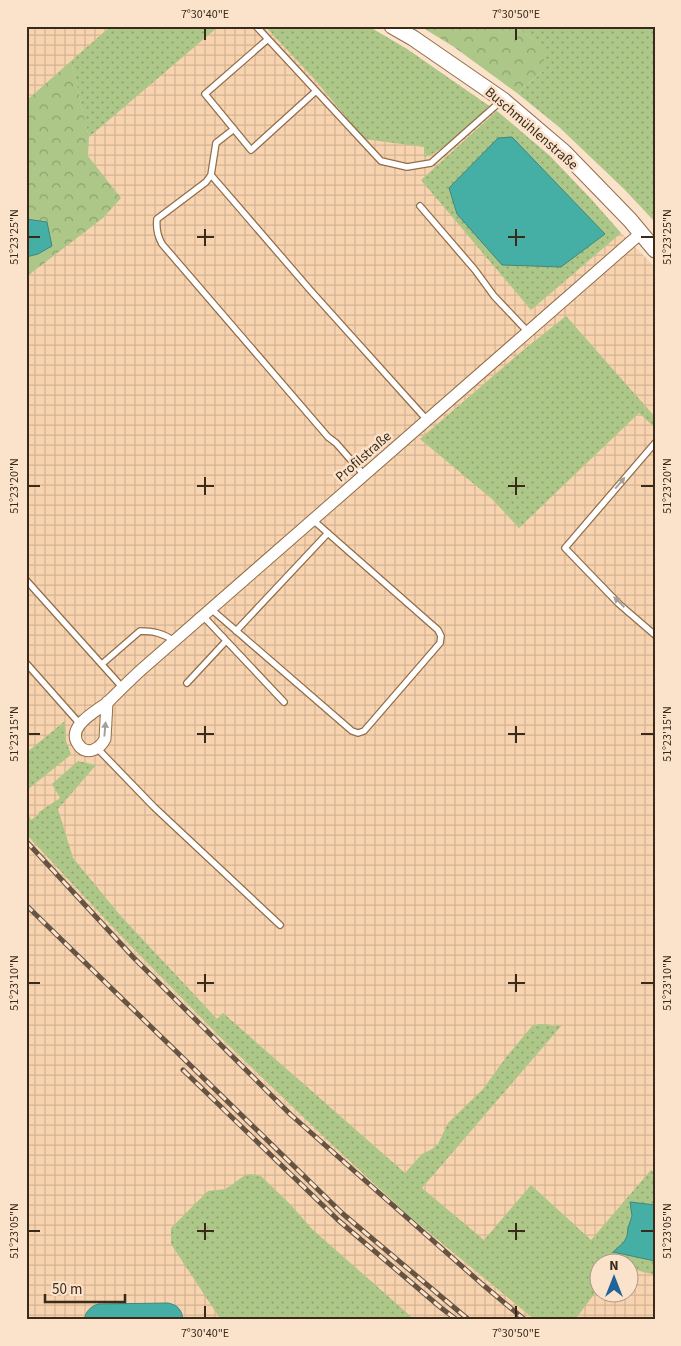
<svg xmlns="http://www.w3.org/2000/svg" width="681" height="1346" viewBox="0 0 681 1346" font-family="'Source Sans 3',sans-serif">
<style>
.industrial{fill:url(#industrial-grid);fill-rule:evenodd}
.grass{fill:url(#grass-dots)}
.forest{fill:url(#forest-crowns)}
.water{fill:#45afa5;stroke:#41877b}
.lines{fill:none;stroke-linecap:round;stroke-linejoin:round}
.service-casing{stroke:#926e49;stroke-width:8}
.minor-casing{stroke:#926e49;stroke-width:13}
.tertiary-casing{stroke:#926e49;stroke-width:17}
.service{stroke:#fff;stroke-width:5.5}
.minor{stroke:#fff;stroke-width:11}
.tertiary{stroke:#fff;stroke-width:15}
.rail-casing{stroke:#655442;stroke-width:5}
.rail{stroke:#fbe2cb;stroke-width:3;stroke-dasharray:9;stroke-linecap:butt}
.oneway{fill:#a69f98}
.ticks{fill:none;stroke:#392a1a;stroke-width:2}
.labels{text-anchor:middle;stroke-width:5;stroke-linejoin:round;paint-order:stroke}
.street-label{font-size:14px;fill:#392a1a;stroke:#fbe2cb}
.neatline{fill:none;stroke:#392a1a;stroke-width:2}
.ticks-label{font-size:12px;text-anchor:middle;fill:#392a1a}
</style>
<defs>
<pattern id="industrial-grid" width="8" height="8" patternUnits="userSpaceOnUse" patternTransform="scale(1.25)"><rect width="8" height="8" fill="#f8d3af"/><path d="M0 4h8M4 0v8" fill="none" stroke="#d5b596"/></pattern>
<pattern id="grass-dots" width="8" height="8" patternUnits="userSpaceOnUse" patternTransform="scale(1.25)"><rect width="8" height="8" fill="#adc788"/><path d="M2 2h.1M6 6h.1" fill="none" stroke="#8ea26e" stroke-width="1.8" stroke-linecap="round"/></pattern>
<pattern id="forest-crowns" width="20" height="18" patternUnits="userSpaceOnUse" patternTransform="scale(1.25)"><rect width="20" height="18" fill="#adc788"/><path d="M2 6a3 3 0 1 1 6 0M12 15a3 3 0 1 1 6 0" fill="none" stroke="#8ea26e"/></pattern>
</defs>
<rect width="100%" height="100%" fill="#fbe2cb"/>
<path class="industrial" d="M26,26H368L407,49L497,111L550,156L591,199L621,233L655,267V1320H26ZM598,1264H628V1294H598Z"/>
<path class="grass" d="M111,26H219L89,137L71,61Z
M265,26H368L407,49L489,106C476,118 440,155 424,157V147L364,139L316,81Z
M513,26H655V222L624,189L559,127L517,93L543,71L534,40Z
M497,111L550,156L591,199L621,233L531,310L421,180Z
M566,316L655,417V428L639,413L519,528L492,499L420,439L521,352Z
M65,721L66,741L71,754L68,757L26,791V753Z
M78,761L96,765L58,809L73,858L120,915L217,1019L223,1013L405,1173L422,1154L432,1149L438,1144L448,1123L483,1089L507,1056L532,1026L539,1024H546L553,1026L562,1025L422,1188L484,1240L531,1185L591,1240L651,1170L655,1173V1275L629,1268L628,1264H598V1289L575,1320H535L409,1216L325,1138L220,1037L123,938L26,834V809L31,820L38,815L39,812L60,798L52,784Z
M251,1174L261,1176L291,1205L312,1229L415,1320H221L171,1244V1228L208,1191L226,1189L245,1175Z"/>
<path class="forest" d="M420,26H513L545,47L543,71L517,93L454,47Z
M71,61L89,137L88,156L121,198L103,218L26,277V101Z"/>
<path class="water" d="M512,137L605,234L561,267L502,265L457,214L449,188L498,138Z
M26,219L47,222L52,246L38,254L26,257Z
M630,1202L655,1205V1261L613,1252L624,1242L627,1236L628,1228L632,1216Z
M168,1303C178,1305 182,1310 183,1320H84C86,1311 90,1307 98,1304Z"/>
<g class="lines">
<defs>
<path id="service" d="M256,26L381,161L407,167L431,163L501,101
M268,39L205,94L251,150L316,91
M234,129L216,143L211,175L206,182L157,219C156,228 157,235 162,244L328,437L336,443L364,475
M211,175L311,291L427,420
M420,206L475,270L494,296L528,332
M655,443L565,548L619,604L655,635
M26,580L122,687
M211,609L352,731L358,733L364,731L440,643L441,636L438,630L313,520
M203,616L284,702
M236,631L328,533
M26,663L80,724
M102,664L140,631C153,631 163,633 174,641
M187,683L226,641
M97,748L154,807L280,925"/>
<path id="minor" d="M107,702L105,739C100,749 86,757 78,744C66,726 97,711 108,702C119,691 130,680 141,670L641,233"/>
<path id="tertiary" d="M392,26L413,38L503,100L564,152L630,220L655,250"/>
</defs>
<use href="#service" class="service-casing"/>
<use href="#minor" class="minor-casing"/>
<use href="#tertiary" class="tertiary-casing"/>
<use href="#service" class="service"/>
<use href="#minor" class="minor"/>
<use href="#tertiary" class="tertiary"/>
<defs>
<path id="rail" d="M26,841L134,958L291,1115L482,1284L525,1320
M26,905L343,1214L469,1320
M183,1070L338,1220L440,1307L457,1320"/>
</defs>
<use href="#rail" class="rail-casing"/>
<use href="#rail" class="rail"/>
</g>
<defs><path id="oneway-solid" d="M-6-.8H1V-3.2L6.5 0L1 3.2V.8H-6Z" transform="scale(1.25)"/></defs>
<g class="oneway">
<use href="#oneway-solid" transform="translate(620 483) rotate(-49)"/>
<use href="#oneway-solid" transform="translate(619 602) rotate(-136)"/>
<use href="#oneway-solid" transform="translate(105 729) rotate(-85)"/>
</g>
<path class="ticks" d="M205,28V40M516,28V40M205,229V246M516,229V246M28,237H40M197,237H214M508,237H525M641,237H654M205,477V495M516,477V495M28,486H40M197,486H214M508,486H525M641,486H654M205,726V743M516,726V743M28,734H40M197,734H214M508,734H525M641,734H654M205,974V992M516,974V992M28,983H40M197,983H214M508,983H525M641,983H654M205,1223V1240M516,1223V1240M28,1231H40M197,1231H214M508,1231H525M641,1231H654M205,1306V1318M516,1306V1318"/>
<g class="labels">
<g class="street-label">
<text transform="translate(532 128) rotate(41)" y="5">Buschmühlenstraße</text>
<text transform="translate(363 456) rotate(-41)" y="5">Profilstraße</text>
</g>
</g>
<rect width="681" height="1346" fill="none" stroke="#fbe2cb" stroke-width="55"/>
<g transform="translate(614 1278)"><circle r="24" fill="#fbe2cb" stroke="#ad9884"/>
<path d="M0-4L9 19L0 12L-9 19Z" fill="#206499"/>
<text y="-8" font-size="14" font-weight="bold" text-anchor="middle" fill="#392a1a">N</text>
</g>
<path d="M45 1294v8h80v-8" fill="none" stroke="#392a1a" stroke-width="2.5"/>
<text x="52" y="1294" font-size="15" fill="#392a1a" stroke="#fbe2cb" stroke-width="4" paint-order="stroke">50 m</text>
<rect x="28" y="28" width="626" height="1290" class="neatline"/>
<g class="ticks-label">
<text x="205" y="18">7°30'40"E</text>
<text x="516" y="18">7°30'50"E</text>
<text transform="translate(14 237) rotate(-90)" y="4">51°23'25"N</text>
<text transform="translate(667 237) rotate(-90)" y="4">51°23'25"N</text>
<text transform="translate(14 486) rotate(-90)" y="4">51°23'20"N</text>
<text transform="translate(667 486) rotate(-90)" y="4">51°23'20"N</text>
<text transform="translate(14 734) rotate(-90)" y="4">51°23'15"N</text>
<text transform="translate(667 734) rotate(-90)" y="4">51°23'15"N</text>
<text transform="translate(14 983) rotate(-90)" y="4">51°23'10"N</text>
<text transform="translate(667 983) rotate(-90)" y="4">51°23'10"N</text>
<text transform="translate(14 1231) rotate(-90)" y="4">51°23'05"N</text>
<text transform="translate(667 1231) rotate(-90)" y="4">51°23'05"N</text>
<text x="205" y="1337">7°30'40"E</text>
<text x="516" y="1337">7°30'50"E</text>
</g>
</svg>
